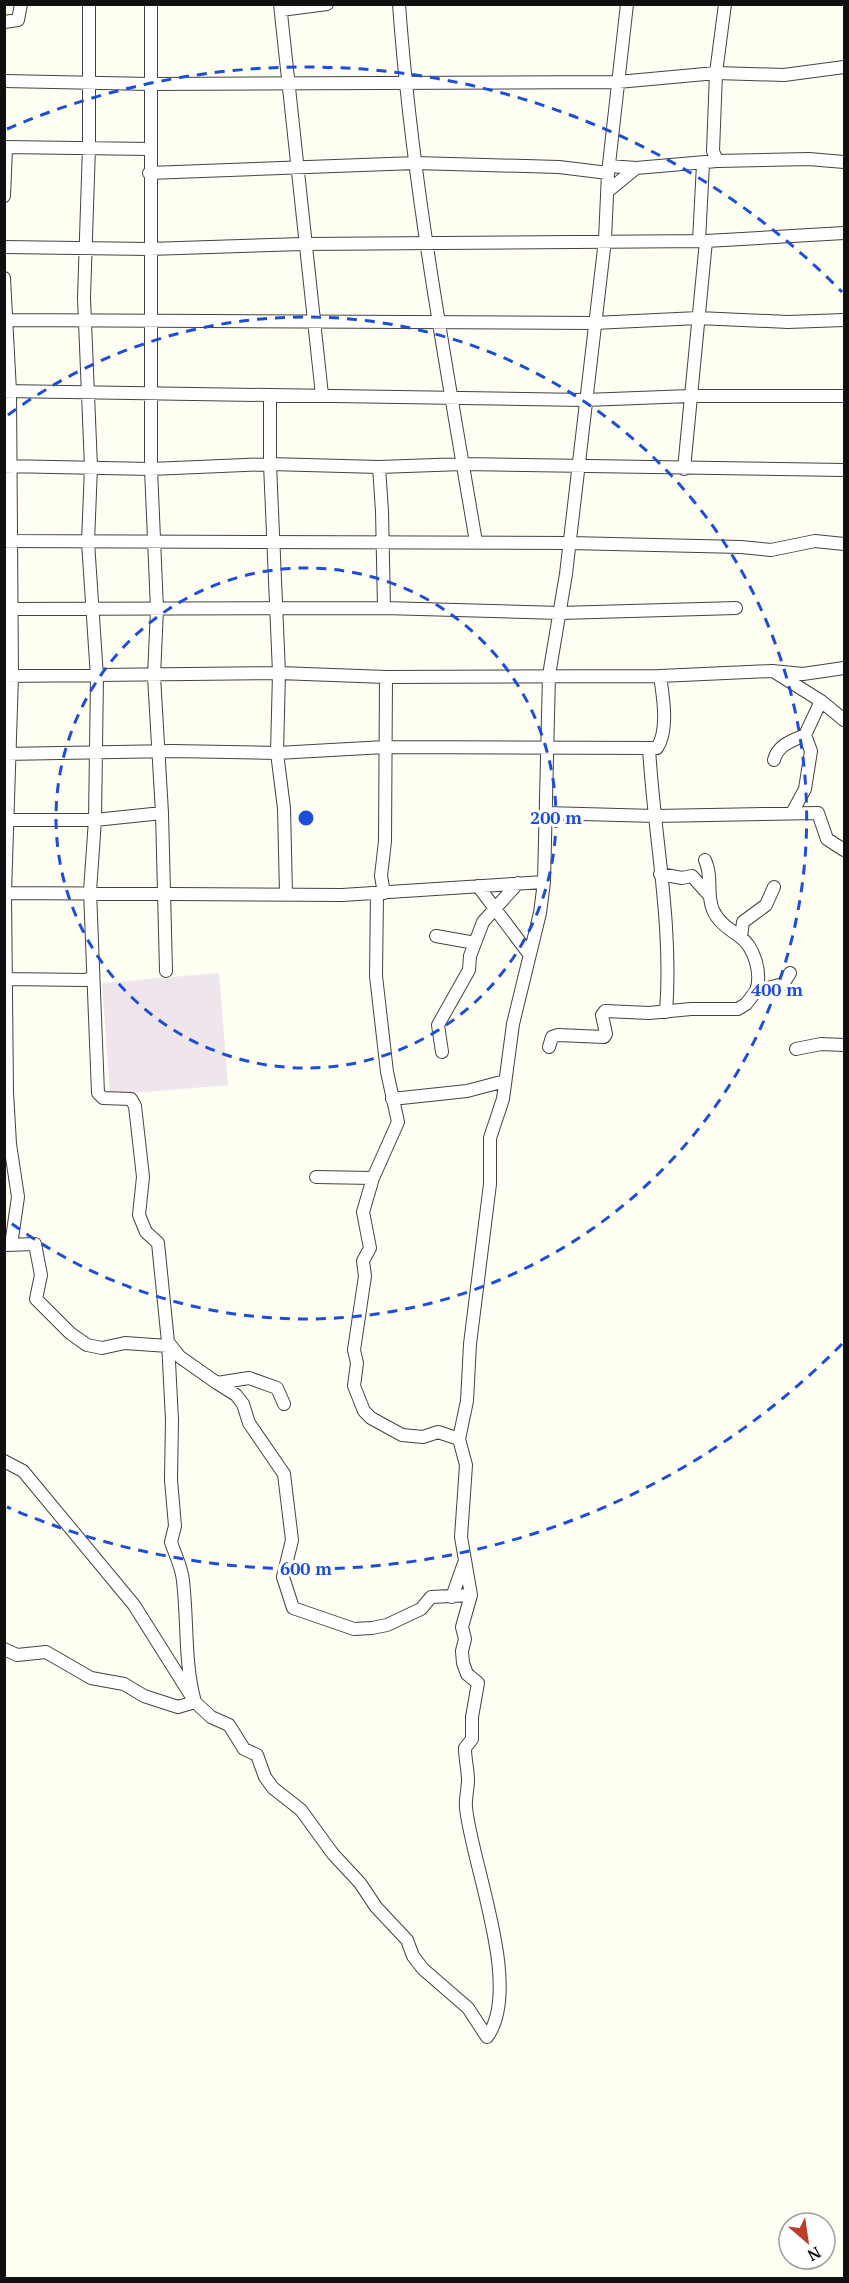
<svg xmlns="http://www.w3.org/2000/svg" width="849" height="2283" viewBox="0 0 849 2283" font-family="'PT Serif',serif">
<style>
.industrial{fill:#eee5ed}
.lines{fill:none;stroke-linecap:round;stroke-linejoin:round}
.minor-casing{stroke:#434343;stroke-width:14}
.minor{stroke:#fff;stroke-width:12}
.ring{fill:none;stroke:#1d4ed8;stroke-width:3;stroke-dasharray:10 8}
.centre{fill:#1d4ed8;stroke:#fff;stroke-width:3}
.ring-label{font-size:18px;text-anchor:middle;font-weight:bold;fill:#1d4ed8;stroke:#fff;stroke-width:6;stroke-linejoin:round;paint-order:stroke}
</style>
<rect width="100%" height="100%" fill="#fffef3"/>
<path class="industrial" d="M219,973L228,1085L110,1095L102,983Z"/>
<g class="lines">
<defs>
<path id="minor" d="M89,4V147L84,298L91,467L88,542L97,677L95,820L90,891L98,1093L103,1098L131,1099L135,1106L143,1177L139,1215L146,1232L158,1243L168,1342L180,1357L217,1383L249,1378L277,1388L284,1404
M151,4V469L157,609L154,676L162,813L166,971
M280,4L322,395
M399,4C412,185 446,364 476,542
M725,4L716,73L713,151L717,161L809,159L844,162
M281,10L327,4
M4,22L18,20L21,4
M4,81L150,84L618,82L716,73L784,75L844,67
M4,147L150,149
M609,166L636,168L717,161
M149,173L416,163L559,167L608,173
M608,191L636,168
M4,196L6,148
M699,241L703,164
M4,247L149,249L303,244L706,241L844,233
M4,278L10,391L12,676L5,893L7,1092L10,1144L18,1197L11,1245
M4,320L594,323L698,318L788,322L844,320
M4,391L585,400L690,396H844
M270,396V464L279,673L277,753L284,808L286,894
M4,466L151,469L270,464L379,467L463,464L844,470
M379,467L382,511L384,608
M684,469L706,241
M4,541L569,543L741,547L771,550L815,541L844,544
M4,609L384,608L560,613L736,608
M773,671L821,701L844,720
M6,676L279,673L386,677L660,676L772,671L803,674L844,668
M649,748C654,836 673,924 666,1012
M4,754L172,751L277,753L385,747L657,748C669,730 663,696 660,676
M774,760C778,745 791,741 805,735
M546,813L655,816L818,813L827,839L844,850
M792,813L805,789L811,751L805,735L821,701
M4,820H95L162,813
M705,860C713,877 706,894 713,910C718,922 729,929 739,936C755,947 762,974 756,991L783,984L790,973
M660,874L682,878L692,876L709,895
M478,886L529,954
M4,893L342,895L544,882
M377,893L376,976L387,1072L398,1122L373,1178L363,1212L370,1248L363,1261L365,1276L354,1350L357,1363L354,1386L364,1411L371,1418L402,1435L423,1437L438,1432L459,1439
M384,893L381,876L385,841L386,677
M436,936L475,943
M741,937L743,922L766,905L774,887
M5,979L86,980L93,977
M549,1047L552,1037L558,1035L604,1037L606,1034L602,1015L605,1011L649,1013L691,1009H738L746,1004L756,991
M796,1049L821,1044L844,1045
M442,1052L438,1025L469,970L470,956L483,922L518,883
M392,1099L467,1091L505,1081
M316,1177L373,1178
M6,1245L35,1244L41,1275L36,1299L70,1333L87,1345L102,1348L125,1343L168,1346
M217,1383L236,1395L243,1404L249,1423L284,1474L292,1540L283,1577L293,1608L354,1629L372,1628L387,1625L421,1609L431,1597L471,1595
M4,1461L23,1471L134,1605L195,1702L211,1717L229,1725L244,1749L257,1755L265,1777L273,1788L301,1810L333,1854L360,1883L376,1907L407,1940L413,1956L423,1969L468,2008L487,2037C523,1988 472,1865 466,1808C465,1799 468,1789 468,1780C468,1770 465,1759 465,1748L472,1739V1717L478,1683L467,1674L463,1663L462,1651L465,1639L462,1627L471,1595L461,1537L466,1465L459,1439L467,1401L470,1344L490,1184V1138L503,1099L513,1024L540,913L544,882L549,675L566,574L605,240L608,173L627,4
M452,1597L464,1563
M4,1649L17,1655L46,1652L91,1678L124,1684L144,1696L178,1707L195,1702C184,1662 188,1623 183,1581C182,1567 175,1555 171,1542L175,1526L171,1480L172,1420L168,1342"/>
</defs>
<use href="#minor" class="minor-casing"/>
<use href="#minor" class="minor"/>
</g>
<g class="ring">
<circle cx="306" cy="818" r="250"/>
<path d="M8 415A501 501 0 1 1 8 1221"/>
<path d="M842 1344A751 751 0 0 1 7 1507M7 129A751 751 0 0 1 842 292"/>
</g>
<circle cx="306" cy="818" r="9" class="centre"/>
<g class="ring-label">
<text x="556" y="824">200 m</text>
<text x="777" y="996">400 m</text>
<text x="306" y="1575">600 m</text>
</g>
<rect width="849" height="2283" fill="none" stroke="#101010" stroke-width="12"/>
<g transform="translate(807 2241) rotate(151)"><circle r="28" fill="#ffffff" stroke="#9f9f9f" stroke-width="1.5"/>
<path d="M0-4.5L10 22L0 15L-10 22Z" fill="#bd3e2a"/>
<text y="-9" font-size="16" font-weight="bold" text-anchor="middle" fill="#101010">N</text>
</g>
</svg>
